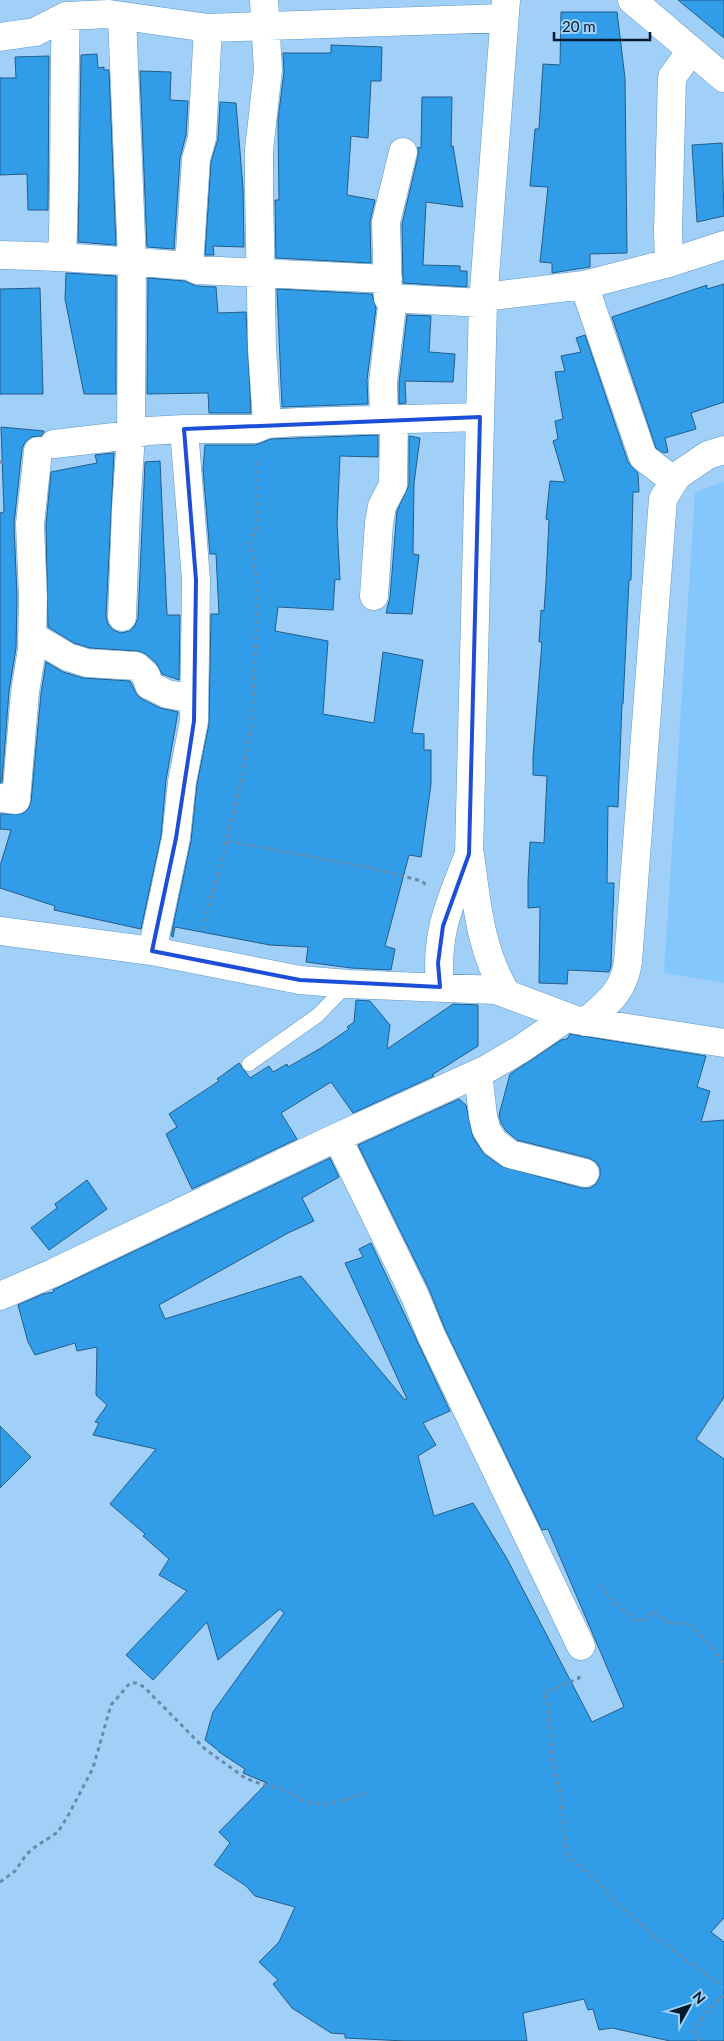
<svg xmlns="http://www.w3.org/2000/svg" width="724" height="2041" viewBox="0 0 724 2041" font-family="Lato,sans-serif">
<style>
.built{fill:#84c7fd}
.building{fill:#319de9;stroke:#235d89}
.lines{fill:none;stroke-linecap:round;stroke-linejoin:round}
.lane-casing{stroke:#5f99c8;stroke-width:15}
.street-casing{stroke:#5f99c8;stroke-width:29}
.path{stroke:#658bab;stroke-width:3;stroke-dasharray:4 4;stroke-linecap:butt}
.lane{stroke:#fff;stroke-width:14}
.street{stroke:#fff;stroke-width:28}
.marked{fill:none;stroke:#1d4ed8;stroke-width:4;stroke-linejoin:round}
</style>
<rect width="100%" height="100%" fill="#a0cff7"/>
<path class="built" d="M724,482V983L664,973L695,492Z"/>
<path class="building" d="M678,0H724V38Z
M561,12H617L625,78L627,253L590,254V267L552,273V263L540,262L548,187L530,186L535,129H539L543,64L560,65Z
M331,45L382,47L381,81H371L368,138L351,136L347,195L375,200L370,222L371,263L276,258L275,200H279L278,120L284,72L283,53H331Z
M97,54L98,68L104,67V70H109L116,245L78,242L81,55Z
M49,56L48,210H28L27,174L0,175V78H16L15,57Z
M140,71L171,72L170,100L188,101L186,135L180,158L174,249L147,247Z
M422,97H452L451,146H453L463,207L426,202L423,265L460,266V271H467V287L403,283L402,224L418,156V147L421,148Z
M220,102L236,103L243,188L244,247L213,246L214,255H205L211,162L218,139Z
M722,143L724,216L697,222L692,145Z
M66,273L116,276V394H84L65,299Z
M148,278L185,281L196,286L216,287L218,313L246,312L251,413H209L208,393L147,394Z
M724,284V402L691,413L696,429L665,438L668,452L664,453L656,448L612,317L707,285V289Z
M40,288L43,394H0V289Z
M277,289L372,294L376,308L367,380L368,404L282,407Z
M407,315L431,316L429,352L455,354L453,382L405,381L406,403L399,404V383Z
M585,335L628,462L638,473L639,492H633L631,580H629L623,704H622L618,807L608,806L607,883H614L611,966L609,972L568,970L567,984L539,983L540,907L528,908V881L530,842L544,843L547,776L533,775V757L542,642H539L541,610L544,611L546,582L549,520L546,519L550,481L565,482L553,441L558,439L555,421L563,419L555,372L565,371L561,356L581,352L576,338Z
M1,427L44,431V432L41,436L31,437L25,442L22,449L14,524L17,597L16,648L9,691L2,782L0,783V513L4,512Z
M378,435V457L340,456L337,523L340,580L335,579L333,610L278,607L275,631L328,641L323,714L374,723L383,652L423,660L412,733L424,734V750H431V784L421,857L409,855L385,946L395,949L391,970L351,968L306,962L308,947L270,945L175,927L173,937L171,936L191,841L197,784L209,724L211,614H219L216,554H210L203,469L205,445H255L271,439Z
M409,436L420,438L414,483L413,554L419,555L412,614L386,613L390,597L397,511L409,485Z
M114,453L106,616L108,624L113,630L121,633L130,631L135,625L138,618L145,462L160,461L167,615H180L179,680L162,674L156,663L146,654L138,651L90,648L74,643L48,627L46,525L51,472L97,463L95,455Z
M46,662L63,672L83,678L130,681L137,695L142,699L160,708L178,712L166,780L161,836L141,929L54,910L55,906L0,888V866L11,830L0,829V814H22L28,809L31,802L41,694Z
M356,1000L370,1001L390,1025L387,1049L453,1004L478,1005V1046L432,1075L434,1076L353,1113L331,1082L281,1113L297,1139L192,1189L166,1134L177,1127L169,1114L219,1081L217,1079L239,1063L250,1078L269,1066L273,1072L287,1064L288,1067L321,1048L349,1029L347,1027L354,1022Z
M570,1034L706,1056L697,1087L710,1091L701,1122L724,1120V1394L723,1399L696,1439L724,1459V1918L711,1932L724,1942V2041H670L612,2028L599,2030L593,2009L588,2010L584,1999L523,2013L527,2041H405L345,2038V2034L331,2033L292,2008L273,1984L278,1980L259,1962L279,1942L295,1907L255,1896L246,1886L214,1865L230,1843L219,1832L267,1783L243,1773L245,1769L219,1752V1751L205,1740L213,1712L284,1613L280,1609L218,1660L207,1622L153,1680L126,1655L187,1591L159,1575L169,1559L143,1536L145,1534L110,1504L156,1449L93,1435L99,1423L95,1422L107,1405L96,1395L97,1347L77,1351L75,1343L35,1355L28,1342L18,1305L43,1294L54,1292L53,1290L330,1158L339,1177L302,1198L314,1221L288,1233L159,1305L165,1319L301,1276L405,1400L407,1399L345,1263L363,1257L359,1249L371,1243L450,1411L423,1423L436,1445L418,1456L434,1516L473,1503L506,1557L592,1722L624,1707L548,1529L542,1530L445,1329L429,1289L358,1145L459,1099L466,1105L473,1137L484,1154L501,1166L581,1188H590L596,1184L600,1176V1168L596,1162L589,1158L517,1140L506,1131L501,1123L499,1115L510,1074L561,1040L567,1039Z
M87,1180L107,1209L49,1250L31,1228L57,1208L55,1204Z
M0,1426L31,1457L0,1488Z"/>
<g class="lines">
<defs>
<path id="lane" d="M249,1064L318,1015L348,984"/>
<path id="street" d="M264,0L268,70L259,150V188L262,348L267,424
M632,0L724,78
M0,37L35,32L66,16L109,14L208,28L504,18
M403,152L386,222L388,298L483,303
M0,255C63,256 126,261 189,266L197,270L388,279
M62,257C66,176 63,96 66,16
M669,263L668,231L672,77L691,51
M189,266L196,159L202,138L208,28
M584,285L643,457L674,481
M484,297L584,285L669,263L724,245
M384,420L383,382L393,298
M54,444L131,435L147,431L184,429H255L267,424L299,422L480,417
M374,596L379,523L382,506L393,485L394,420
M122,617L126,508L131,435L132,262L122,16
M32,636L68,657L87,663L136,666L146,675L149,685L167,694L194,699
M0,798L16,800L25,692L32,649L33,597L30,524L38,451
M470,855C477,905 480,949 506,993
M0,931L152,951L300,980L348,984L496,990L576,1020L724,1043
M152,951L176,838L182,782L194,721L196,580L184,429
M440,987C435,932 450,903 469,854L483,303L506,0
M586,1022C608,1002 623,993 628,962L663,499L677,476L708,455L724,450
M478,1073L483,1116L486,1129L494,1142L510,1154L585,1173
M337,1137L415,1296L431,1335L581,1646
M0,1296L53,1273L329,1141L485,1070L521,1049L566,1018"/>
</defs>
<use href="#lane" class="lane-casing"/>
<use href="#street" class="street-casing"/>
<path class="path" d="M0,462L8,463
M227,841L366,867L422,881L426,885
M202,930L222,860L242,777L252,718L257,617L256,575L250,543L257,525L256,460
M600,1585L617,1605L635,1620H642L653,1611L671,1624L689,1623L713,1648L724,1664
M579,1676V1678L549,1691L545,1695L549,1707L552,1761L559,1787L567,1855L600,1883L610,1897L665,1945L724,1987
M0,1882L15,1871L26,1855L32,1849L58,1832L69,1814L93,1768L111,1705L130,1683H136L144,1687L205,1749L245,1778L261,1784L283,1789L301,1800L313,1803L323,1804L345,1800L367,1792
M699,2041L694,2029L715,2002L724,1996"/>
<use href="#lane" class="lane"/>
<use href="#street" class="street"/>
</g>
<path class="marked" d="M480,417L469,854L443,926L438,963L440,987L300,980L152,951L176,838L194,721L196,580L184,429Z"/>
<g transform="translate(689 2006) rotate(50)" stroke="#a0cff7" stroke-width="4" paint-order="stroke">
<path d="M0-4L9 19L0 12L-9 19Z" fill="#031a2c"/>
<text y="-8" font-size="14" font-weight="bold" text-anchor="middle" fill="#031a2c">N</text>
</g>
<path d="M554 32v8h96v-8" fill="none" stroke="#031a2c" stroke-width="2.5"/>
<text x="562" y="32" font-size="15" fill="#031a2c" stroke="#a0cff7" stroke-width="4" paint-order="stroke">20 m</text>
</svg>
